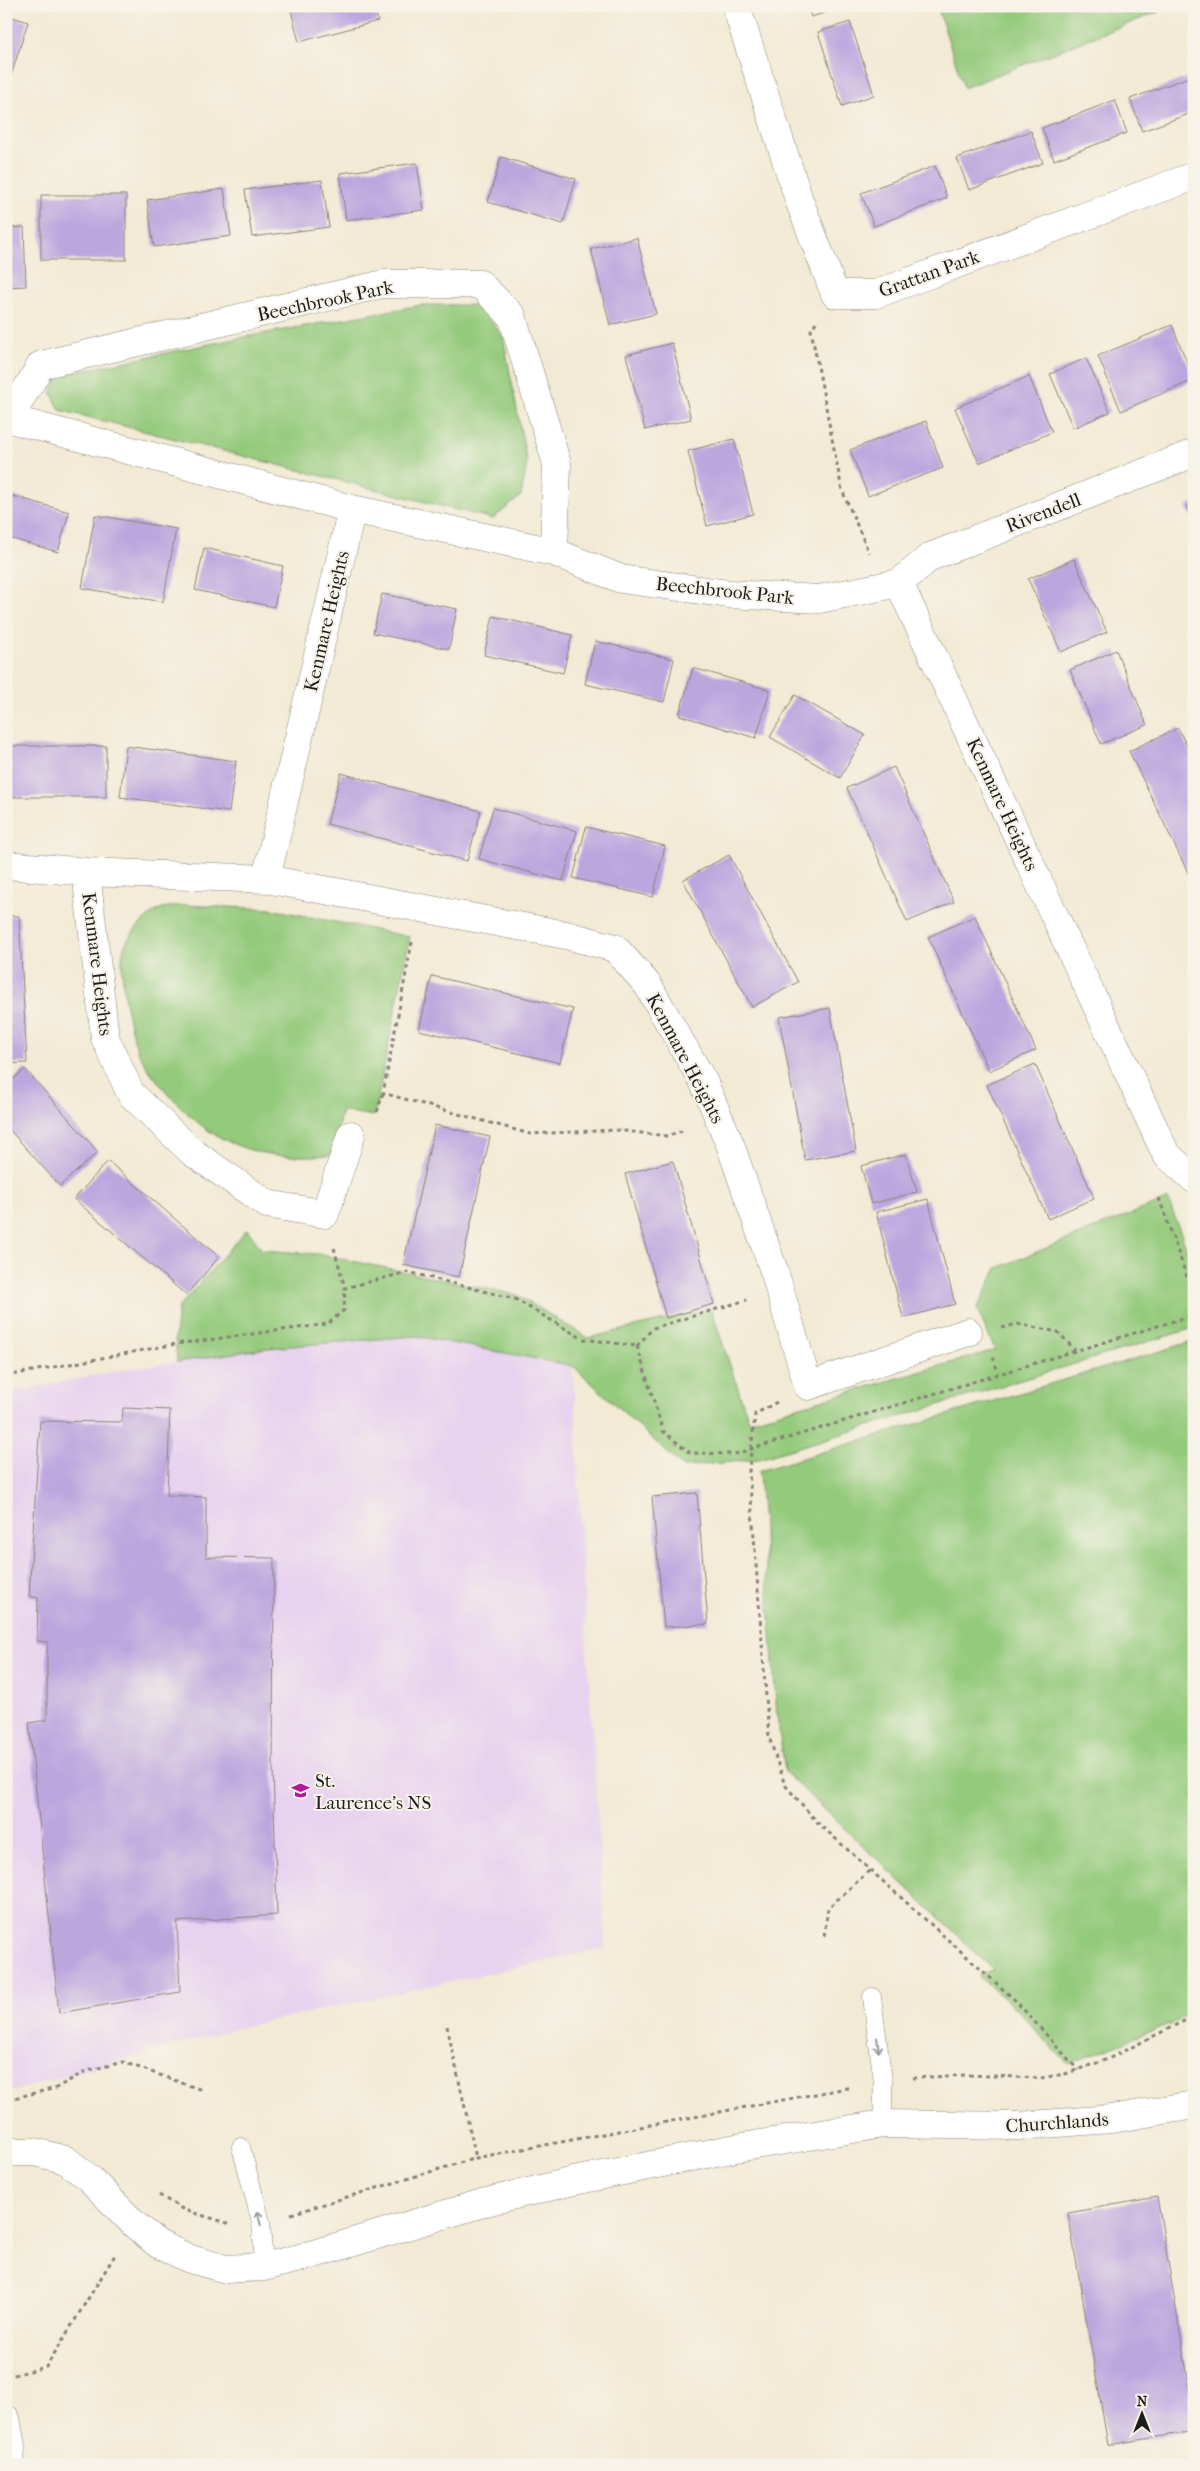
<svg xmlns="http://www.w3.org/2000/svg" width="1200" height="2471" viewBox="0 0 1200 2471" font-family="'IM FELL French Canon',serif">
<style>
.built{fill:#e7d2ef}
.green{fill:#94ca7c;stroke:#58734c}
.building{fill:#bba6de}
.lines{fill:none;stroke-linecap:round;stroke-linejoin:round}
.lane-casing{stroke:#878378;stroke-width:19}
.street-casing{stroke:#878378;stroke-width:29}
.path{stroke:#878378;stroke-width:3;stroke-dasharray:4 4;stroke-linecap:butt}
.lane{stroke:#fff;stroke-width:18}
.street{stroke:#fff;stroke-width:28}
.oneway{stroke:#999}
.labels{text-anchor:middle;stroke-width:4;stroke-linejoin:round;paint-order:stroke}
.street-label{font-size:19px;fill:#1c1c1c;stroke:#f7f3e8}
.poi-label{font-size:19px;fill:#1c1c1c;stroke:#f7f3e8;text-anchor:start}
</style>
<rect width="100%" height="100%" fill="#f7f3e8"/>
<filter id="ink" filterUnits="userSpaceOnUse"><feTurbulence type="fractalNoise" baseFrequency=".02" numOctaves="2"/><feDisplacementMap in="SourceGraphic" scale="10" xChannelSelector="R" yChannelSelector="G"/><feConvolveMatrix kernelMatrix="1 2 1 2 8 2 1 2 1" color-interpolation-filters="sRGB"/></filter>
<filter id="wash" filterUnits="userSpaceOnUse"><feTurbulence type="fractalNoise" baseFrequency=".0096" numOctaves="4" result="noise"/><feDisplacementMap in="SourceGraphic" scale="20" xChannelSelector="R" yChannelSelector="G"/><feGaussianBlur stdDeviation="1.12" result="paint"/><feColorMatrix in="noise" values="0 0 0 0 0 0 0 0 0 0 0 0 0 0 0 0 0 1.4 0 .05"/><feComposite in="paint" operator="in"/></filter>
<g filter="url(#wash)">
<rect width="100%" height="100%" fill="#f2ead4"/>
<path class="built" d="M416,1336L573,1366L586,1633L606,1948L241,2027L6,2093V1393L122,1370L267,1348Z"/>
<path class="green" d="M937,6H1173L964,88Z
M421,305H478L503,336L527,463L521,496L493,519L60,410L51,392L60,375L234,339Z
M185,905L271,909L410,937L374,1116L342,1111L331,1155C287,1158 256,1157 217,1136C192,1122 151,1079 139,1053C129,1033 116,965 125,945C131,932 146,917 158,910C165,906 177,906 185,905Z
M1168,1199L1190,1258L1194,1257V1328L759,1459L683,1467L573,1366L416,1336L267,1348L177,1362L175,1338L178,1308L247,1229L262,1250L318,1254L517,1295L588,1338L711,1309L749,1421L995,1350L977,1309L997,1268Z
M1194,1341V2011L1175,2022L1068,2064L1011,2004L979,1977L993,1969L785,1772L777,1716L759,1471Z"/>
<g id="blocks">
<path class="building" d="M290,6H374L378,21L299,42Z
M808,6H843V7L811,17Z
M6,15L28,22L7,88H6Z
M850,22L874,95L842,106L818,32Z
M1194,75V112L1142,131L1130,99Z
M1115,100L1127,133L1054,160L1042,128Z
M1031,131L1043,163L969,190L957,158Z
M501,157L576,179L563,224L488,202Z
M417,163L424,210L346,220L340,173Z
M935,166L947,198L874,226L861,193Z
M322,180L329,227L252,237L245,190Z
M224,189L231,236L154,247L147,200Z
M41,195H126V260H41Z
M24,227L26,286L6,287V228Z
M637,238L656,314L610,325L591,249Z
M1172,325L1194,380L1121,411L1098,356Z
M672,343L691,419L645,430L626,355Z
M1086,358L1110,412L1073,428L1050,374Z
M1029,376L1052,432L979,463L955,408Z
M926,421L943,468L868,496L850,450Z
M734,439L753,514L707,526L688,451Z
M6,494L69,512L58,552L6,537Z
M1194,502V520L1186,507Z
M95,515L176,529L163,602L82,588Z
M204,548L283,566L274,607L195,590Z
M1074,559L1107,632L1061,652L1028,579Z
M382,594L457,609L449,649L373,633Z
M493,616L572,635L563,673L484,655Z
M595,641L674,659L664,702L585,684Z
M1116,650L1147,725L1101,744L1070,670Z
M693,668L770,690L756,738L679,715Z
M795,695L865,735L840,778L770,737Z
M1178,728L1194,761V885L1129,751Z
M6,746H106V797H6Z
M126,746L236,761L229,812L120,797Z
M894,767L954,902L907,922L847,788Z
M341,773L481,811L467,861L327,824Z
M493,808L577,831L563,881L479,859Z
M586,827L665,846L653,897L573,878Z
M729,855L798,982L752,1007L683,880Z
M6,916H19L27,1063L6,1064Z
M975,916L1036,1050L989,1071L928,937Z
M432,976L573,1009L560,1063L419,1030Z
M830,1008L856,1151L805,1160L779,1017Z
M1035,1064L1094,1198L1048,1219L987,1085Z
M25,1069L98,1152L60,1186L6,1126V1086Z
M435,1125L490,1137L459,1277L403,1265Z
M906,1154L917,1192L871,1204L861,1166Z
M108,1161L219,1257L186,1295L74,1199Z
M673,1161L714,1304L666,1318L625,1174Z
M928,1199L955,1304L903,1318L876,1212Z
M123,1408L170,1410L167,1495L206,1497V1557L274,1558L273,1767L277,1915L177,1922L180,1992L59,2013L29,1723L47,1720V1642L37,1641L38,1598L29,1596L40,1421L122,1422Z
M697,1493L708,1624L664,1627L652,1497Z
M1157,2197L1194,2414V2431L1108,2445L1068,2213Z"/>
</g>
</g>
<g filter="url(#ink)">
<use href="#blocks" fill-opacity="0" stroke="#878378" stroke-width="1"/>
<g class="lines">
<defs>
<path id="lane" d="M872,1997L883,2082V2124
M241,2147L261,2222L264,2267"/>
<path id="street" d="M736,6L799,200L835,294H876L1194,176
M6,418L352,509L554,552L621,579L729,594L819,599L899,583L930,557L1194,453
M9,418L41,365L383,284H480L512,316L557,464L554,552
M899,583L1166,1154L1194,1179
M6,865L86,872L266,879L566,935L615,948L647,984L703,1081L730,1144L775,1274L808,1386L968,1332
M86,872L105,1038L131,1094L192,1152L267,1204L325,1214L351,1135
M266,879L352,509
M6,2152H35L66,2160L90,2179L135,2225L158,2244L190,2259L226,2269L264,2267L307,2256L486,2202L574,2181L736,2148L883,2124L1018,2126L1111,2119L1194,2105
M6,2419L11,2446L10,2465"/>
</defs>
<use href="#lane" class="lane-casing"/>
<use href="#street" class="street-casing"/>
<path class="path" d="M816,322L811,330L842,490L869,553
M412,942L383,1093L530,1134L616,1130L667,1136L685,1130
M377,1112L383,1093
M1159,1198L1194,1297
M334,1248L345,1288
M1002,1328L1017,1324L1058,1332L1075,1350
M637,1346L663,1431L690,1453L735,1454L1194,1315
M637,1346L653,1328L747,1300
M993,1357L998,1373
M6,1376L176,1344L328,1324L344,1310L345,1288L408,1272L515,1299L583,1339L637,1346
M777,1402L755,1414L749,1471L765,1683L769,1737L785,1785L818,1823L1015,2000L1078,2070
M824,1936L828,1908L870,1870
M447,2026L476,2158
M913,2078L967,2075L1041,2078L1065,2074L1108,2059L1194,2016
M7,2117L10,2099L56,2088L86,2071L123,2062L202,2090
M159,2195L184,2210L231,2224
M291,2214L476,2158L852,2087
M6,2377L46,2367L115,2255"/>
<use href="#lane" class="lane"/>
<use href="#street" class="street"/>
</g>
<defs><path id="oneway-shaft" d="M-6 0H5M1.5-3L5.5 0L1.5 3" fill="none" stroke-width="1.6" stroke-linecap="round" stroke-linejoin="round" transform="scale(1.25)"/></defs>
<g class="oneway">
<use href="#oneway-shaft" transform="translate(878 2045) rotate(83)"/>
<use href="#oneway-shaft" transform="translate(259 2218) rotate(-103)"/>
</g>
</g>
<defs>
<symbol id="school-bare" viewBox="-9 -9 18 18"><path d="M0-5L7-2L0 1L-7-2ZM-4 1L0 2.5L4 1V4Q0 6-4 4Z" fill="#b5179e" stroke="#f7f3e8" stroke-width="2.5" paint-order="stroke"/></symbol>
</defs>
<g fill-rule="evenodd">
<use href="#school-bare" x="288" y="1778" width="25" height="25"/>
</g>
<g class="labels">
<g class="street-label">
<text transform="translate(929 273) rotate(-20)" y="7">Grattan Park</text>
<text transform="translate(325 300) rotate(-12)" y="7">Beechbrook Park</text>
<text transform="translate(1043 512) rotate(-21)" y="7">Rivendell</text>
<text transform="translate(725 590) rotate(6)" y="7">Beechbrook Park</text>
<text transform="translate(326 621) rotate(-77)" y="7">Kenmare Heights</text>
<text transform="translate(1003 804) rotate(65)" y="7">Kenmare Heights</text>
<text transform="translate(98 964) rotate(83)" y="7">Kenmare Heights</text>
<text transform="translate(686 1058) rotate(62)" y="7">Kenmare Heights</text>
<text transform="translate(1057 2122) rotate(-4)" y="7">Churchlands</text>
</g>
<g class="poi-label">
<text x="315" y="1787">St.<tspan x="315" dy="22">Laurence's NS</tspan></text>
</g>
</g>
<rect width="1200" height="2471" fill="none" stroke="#f7f3e8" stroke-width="25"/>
<g transform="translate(1142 2414)" stroke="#f7f3e8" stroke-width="4" paint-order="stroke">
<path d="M0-4L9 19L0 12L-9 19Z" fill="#1c1c1c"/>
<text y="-8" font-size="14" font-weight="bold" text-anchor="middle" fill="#1c1c1c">N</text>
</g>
</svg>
